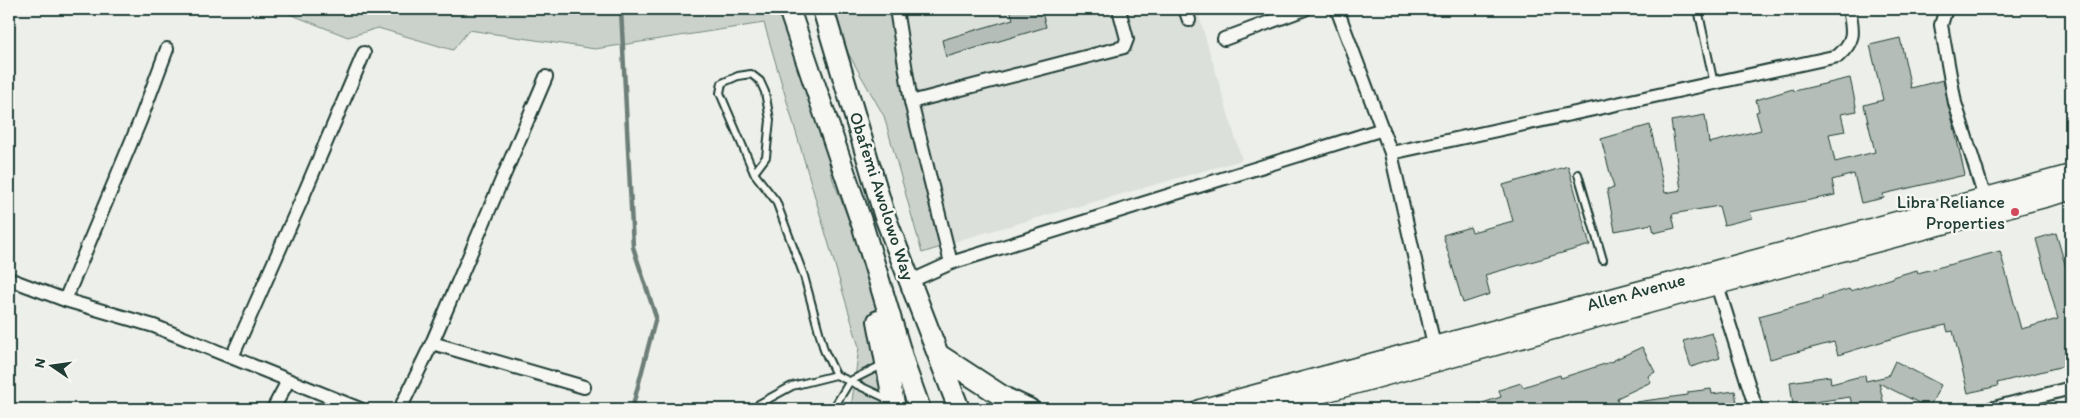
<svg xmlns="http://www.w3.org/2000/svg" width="2080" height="418" viewBox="0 0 2080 418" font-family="Itim,sans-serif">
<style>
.built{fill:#dce0db}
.green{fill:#cbd2cc;stroke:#758880}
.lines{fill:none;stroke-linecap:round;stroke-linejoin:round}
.stream{stroke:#6c7e77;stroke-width:4.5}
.building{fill:#b4bdb8;stroke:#1f3d34}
.service-casing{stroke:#1f3d34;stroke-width:10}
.minor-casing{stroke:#1f3d34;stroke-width:16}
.secondary-casing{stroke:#1f3d34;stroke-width:21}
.primary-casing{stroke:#1f3d34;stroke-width:24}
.service{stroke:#f6f6f2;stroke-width:6}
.minor{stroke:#f6f6f2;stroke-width:12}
.secondary{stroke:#f6f6f2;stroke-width:18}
.primary{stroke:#f6f6f2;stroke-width:20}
.poi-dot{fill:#d1495b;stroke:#f6f6f2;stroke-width:2}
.labels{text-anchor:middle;stroke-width:5;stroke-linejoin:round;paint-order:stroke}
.street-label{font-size:18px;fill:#1f3d34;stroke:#f6f6f2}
.poi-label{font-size:18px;fill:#1f3d34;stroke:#f6f6f2;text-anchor:end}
</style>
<rect width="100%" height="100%" fill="#edefea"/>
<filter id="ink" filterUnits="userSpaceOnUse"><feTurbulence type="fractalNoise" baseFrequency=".02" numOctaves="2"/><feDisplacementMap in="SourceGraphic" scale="10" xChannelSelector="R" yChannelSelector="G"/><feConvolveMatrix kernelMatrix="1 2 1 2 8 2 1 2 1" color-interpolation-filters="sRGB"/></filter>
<g filter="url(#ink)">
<path class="built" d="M890,9H1197L1242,160L963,239L941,247Z"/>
<path class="green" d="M277,9H781L820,121L833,180L857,241L874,275L887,354L885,409H851L859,347L764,23L595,49L469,30L453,50L378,28L348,37Z
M833,9H890L941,247L922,253L884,116L848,53Z"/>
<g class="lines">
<path class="stream" d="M621,9L633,247L656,317L632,409"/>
</g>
<path class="building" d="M1010,9H1041L1046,27L946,57L942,40L1013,19Z
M1900,38L1911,88L1943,80L1965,175L1883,194L1884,198L1861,203L1854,174L1832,180L1835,195L1750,212L1752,218L1724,225L1719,206L1672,214L1675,228L1654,233L1652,224L1615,231L1607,189L1614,188L1601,139L1650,125L1665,193L1681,190L1671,121L1705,115L1709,143L1761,130L1756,112L1759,111L1756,100L1793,89L1794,91L1850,78L1857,111L1841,114L1845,131L1829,134L1835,162L1875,152L1864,105L1883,100L1870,45Z
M1568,166L1590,245L1485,275L1490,294L1463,303L1443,235L1470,227L1472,232L1513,221L1503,185Z
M2056,233L2071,285V364L1997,383L1998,386L1968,393L1953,331L1948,332L1946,325L1910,333L1838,355L1834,342L1770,359L1759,316L1822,299V297L1849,289L1850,291L1892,278V277L1917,270L1918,273L2000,251L2021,329L2058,319L2036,239Z
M1712,333L1720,358L1691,367L1683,341Z
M1642,347L1655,372L1648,376L1651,382L1617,398L1620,409H1470V407L1501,397L1499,390L1521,383L1523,387L1560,375L1561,378L1614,361V360Z
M1895,361L1941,385L1929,408L1879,383L1885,409H1853L1850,397L1793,405L1790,382L1830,376L1831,384L1865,375L1866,381L1888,376Z
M1711,389L1712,394L1735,391L1738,409H1636V402L1688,395V392Z"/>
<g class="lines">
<defs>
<path id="service" d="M1698,9L1714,84
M754,173L766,157L770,120L765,92L760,81L751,74L738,76L722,83L720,93L754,173L776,201L804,276L824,350L836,375L890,400
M1578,174L1603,260
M757,409L759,404L792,386L836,375
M833,409L850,381L884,364"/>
<path id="minor" d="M896,9L911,102L951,263
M1185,9L1189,20
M1337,9L1391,153L1434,345
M1946,9L1941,25L1955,103L1985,198
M1224,39L1305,9
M911,102L1124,47L1127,39L1119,9
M1391,153L1838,56C1856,40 1853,31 1849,9
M9,279L65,300L154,326L360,409
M909,282L951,263L1383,129
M1717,285L1756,409
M65,300L140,121L167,49
M432,343L584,387
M232,357L301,201L364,53
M273,409L288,381
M400,409L432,343L546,77
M1990,409L2071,388"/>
<path id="secondary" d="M1200,409L2071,174
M1266,409L1717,285L2071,191"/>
<path id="primary" d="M789,9L863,227L906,370L920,409
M823,9L884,214L959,409
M878,321L895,409
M939,355L1005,398L1029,409"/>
</defs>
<use href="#service" class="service-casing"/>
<use href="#minor" class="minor-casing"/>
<use href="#secondary" class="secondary-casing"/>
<use href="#primary" class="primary-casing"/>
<use href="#service" class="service"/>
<use href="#minor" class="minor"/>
<use href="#secondary" class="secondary"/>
<use href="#primary" class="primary"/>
</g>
</g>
<circle class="poi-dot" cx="2015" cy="212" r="5"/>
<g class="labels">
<g class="street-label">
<text transform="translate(882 196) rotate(72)" y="6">Obafemi Awolowo Way</text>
<text transform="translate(1636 292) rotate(-15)" y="6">Allen Avenue</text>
</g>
<g class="poi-label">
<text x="2005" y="208">Libra Reliance<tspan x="2005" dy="21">Properties</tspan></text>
</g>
</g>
<rect width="2080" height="418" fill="none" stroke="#f6f6f2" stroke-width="30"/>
<rect x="15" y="15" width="2050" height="388" fill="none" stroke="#1f3d34" stroke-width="2" filter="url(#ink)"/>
<g transform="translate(52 366) rotate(283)" stroke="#f6f6f2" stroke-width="4" paint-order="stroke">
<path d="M0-4L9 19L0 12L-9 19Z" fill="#1f3d34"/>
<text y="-8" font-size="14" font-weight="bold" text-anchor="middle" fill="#1f3d34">N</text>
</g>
</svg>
